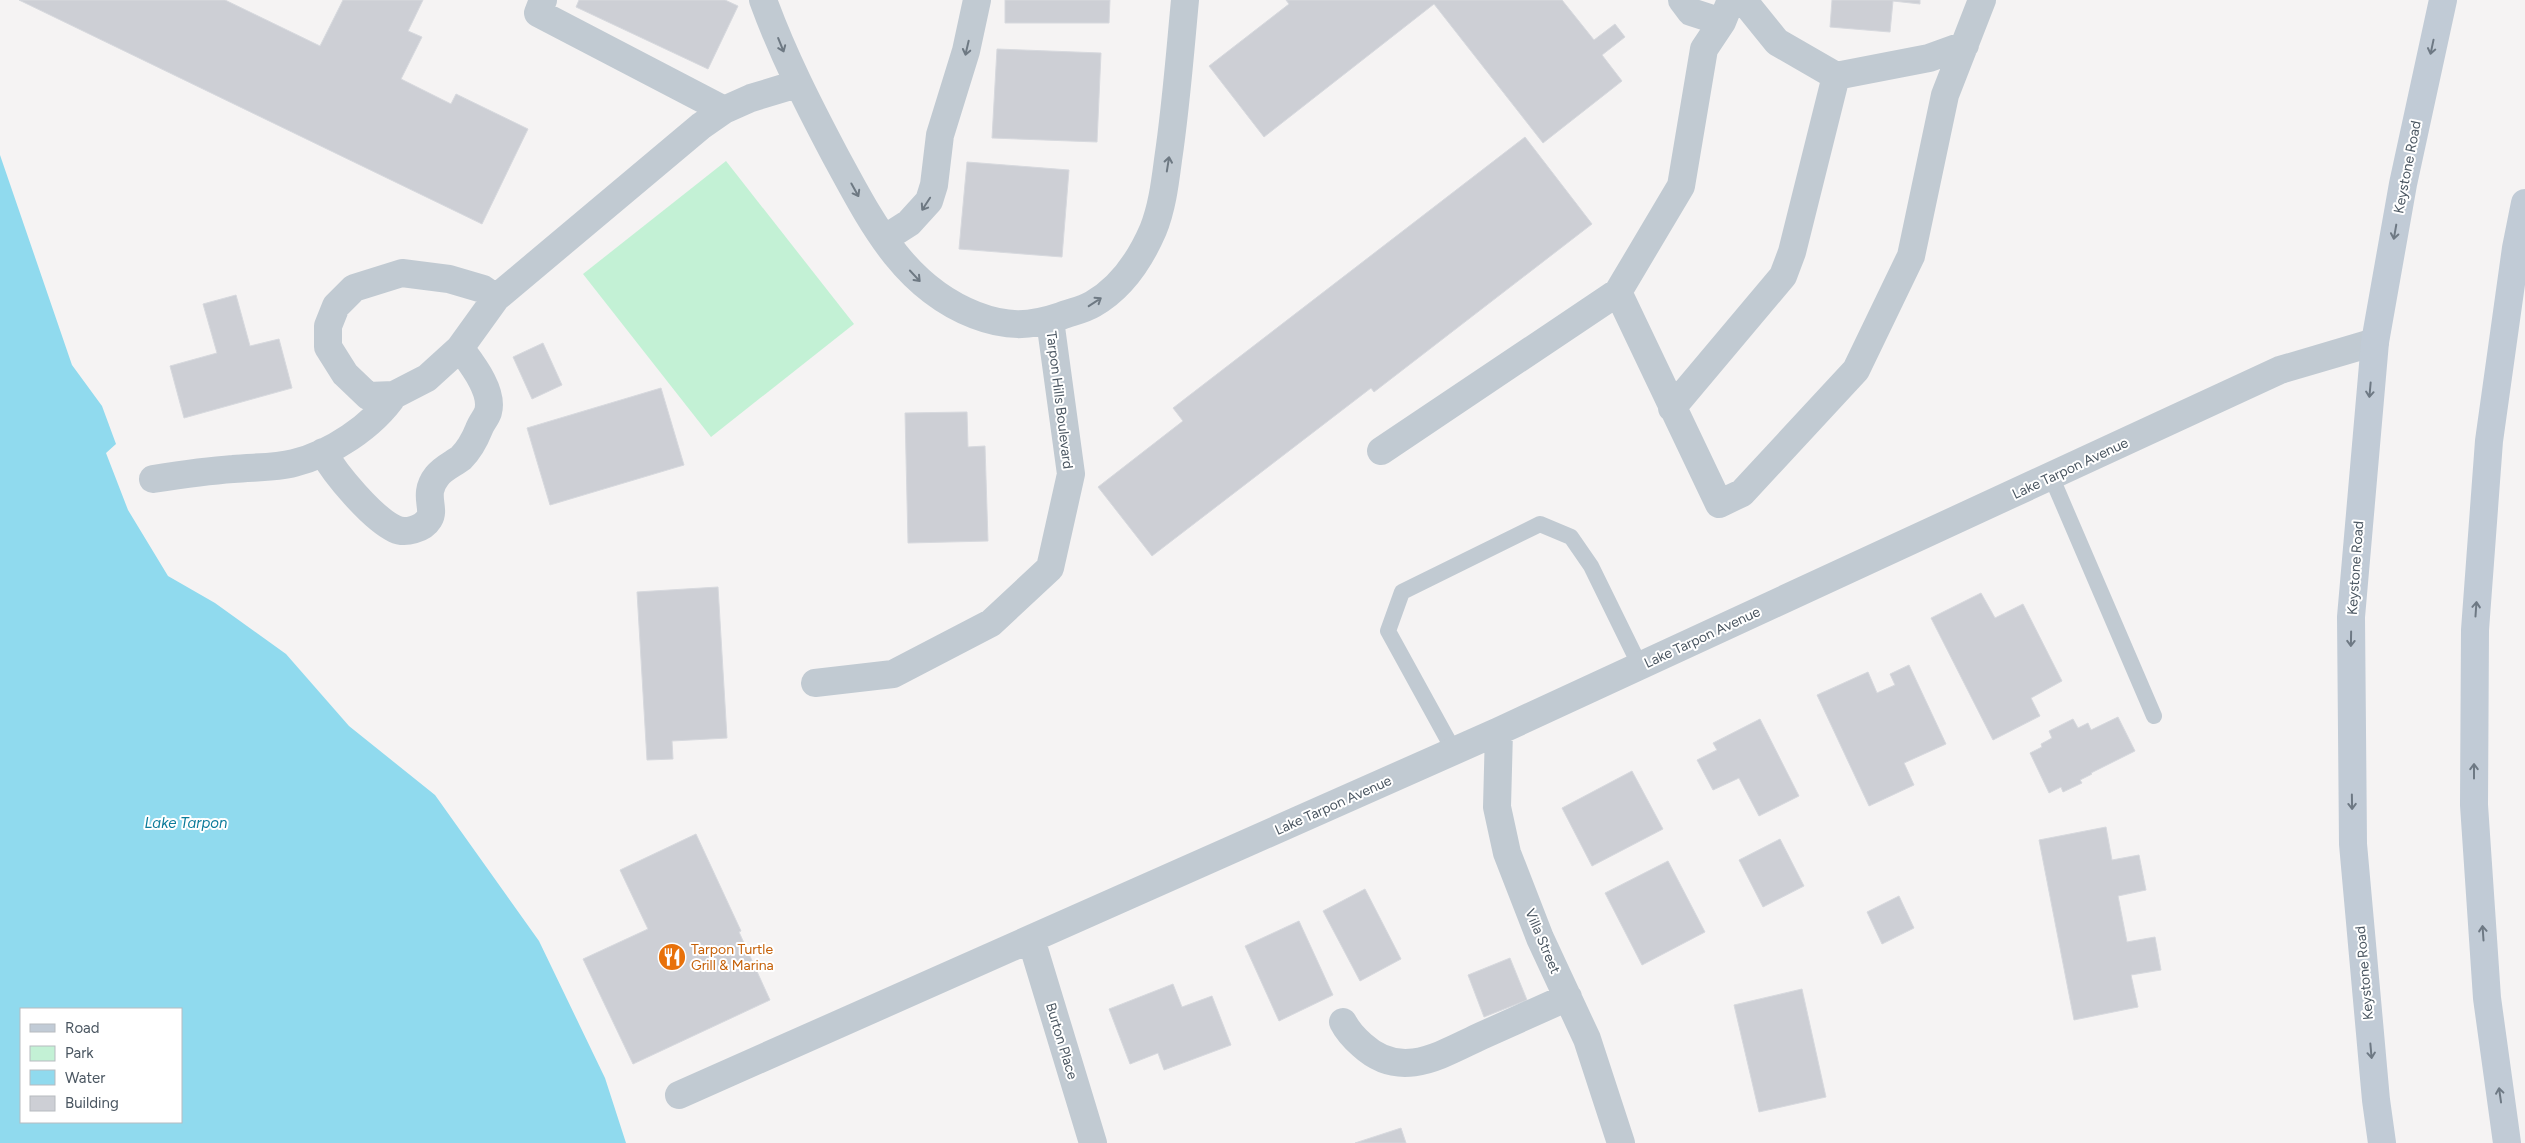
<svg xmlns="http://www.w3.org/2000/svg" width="2525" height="1143" viewBox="0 0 2525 1143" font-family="Figtree,sans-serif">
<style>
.green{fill:#c3f1d5}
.water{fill:#90daee;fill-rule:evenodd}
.building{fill:#cdcfd5;stroke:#d7d9de}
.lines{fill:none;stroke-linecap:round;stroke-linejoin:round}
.service{stroke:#c1cad2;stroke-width:16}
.minor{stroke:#c1cad2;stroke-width:28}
.secondary{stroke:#c1cbd6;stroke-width:28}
.oneway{stroke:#6e7983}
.oneway2{stroke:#6e7984}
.labels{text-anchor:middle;stroke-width:4;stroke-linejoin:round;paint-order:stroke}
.street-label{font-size:14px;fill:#4a5661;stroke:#fff}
.food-label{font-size:14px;fill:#c56008;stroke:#fff;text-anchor:start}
.water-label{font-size:15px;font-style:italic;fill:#0c7c9b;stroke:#fff}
</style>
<rect width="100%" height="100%" fill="#f5f3f3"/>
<path class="green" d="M726,161L854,324L711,437L583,274Z"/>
<path class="water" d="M0,155L72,365L102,406L116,444L106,453L128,510L168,576L215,603L286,654L349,726L435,795L539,941L605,1078L626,1143H0ZM21,1009H181V1122H21Z"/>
<path class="building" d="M19,0H225L320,46L343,0H423L408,31L422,37L401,79L451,104L456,94L528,129L482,224Z
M579,0H725L738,6L708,69L576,7Z
M1005,0H1110L1109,23H1005Z
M1286,0H1562L1594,40L1615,24L1625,37L1602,55L1622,81L1543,143L1434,4L1264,137L1209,66L1289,4Z
M1832,0H1920V4L1893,1L1890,32L1830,27Z
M997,49L1101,53L1097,142L992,138Z
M1525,137L1592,224L1374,392L1371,388L1152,556L1098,487L1183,421L1173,408Z
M967,162L1069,170L1062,257L959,249Z
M236,295L250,346L279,339L292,388L184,418L170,366L217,353L203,304Z
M543,343L562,385L532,399L513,357Z
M661,388L684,465L550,505L527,428Z
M967,412L968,447L985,446L988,541L908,543L905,413Z
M718,587L727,738L672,741L673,759L647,760L637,592Z
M1981,593L1995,618L2023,604L2062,681L2031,698L2040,716L1993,740L1931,618Z
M1909,665L1946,744L1904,763L1914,785L1869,806L1817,695L1868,672L1877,693L1895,685L1890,674Z
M2118,717L2135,751L2091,773L2092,774L2080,780L2082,783L2063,792L2061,787L2049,793L2030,753L2042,747L2041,744L2052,738L2049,731L2073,719L2078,728L2088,723L2091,730Z
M1760,719L1799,796L1759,816L1739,778L1713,790L1697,760L1717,750L1713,743Z
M1632,771L1663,829L1592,866L1562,808Z
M2106,827L2112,860L2139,855L2146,890L2118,896L2127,942L2155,937L2161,970L2131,975L2138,1007L2074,1020L2039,840Z
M696,834L741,931L739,932L770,1000L633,1064L583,959L648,929L620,870Z
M1780,839L1804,886L1763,907L1739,860Z
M1668,861L1705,932L1642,965L1605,893Z
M1365,889L1401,959L1360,981L1323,911Z
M1899,896L1914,928L1882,944L1867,912Z
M1299,921L1333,995L1279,1021L1245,946Z
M1510,958L1527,1000L1484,1017L1468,975Z
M1173,984L1182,1007L1212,996L1231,1045L1164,1070L1158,1053L1130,1064L1109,1009Z
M1802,989L1826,1097L1759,1112L1734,1005Z
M1401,1128L1406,1143H1355Z"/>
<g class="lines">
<path class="service" d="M2051,476L2154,716
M1454,751L1388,631L1402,592L1540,524L1571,537L1591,566L1640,666"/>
<path class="minor" d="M543,0L538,13L724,110
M763,0C783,55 809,106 836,157C871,221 903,287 975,315C1006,327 1029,327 1061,316C1071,312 1083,310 1093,304C1121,288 1140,260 1153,230C1162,208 1165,183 1168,160C1176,107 1180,53 1185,0
M1682,0L1691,12L1722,22
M1731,0L1722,22L1704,49L1681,186L1618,292L1719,504L1742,493L1856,370L1911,256L1945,95L1982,0
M1743,0L1777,42L1836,76L1929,58L1965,45
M884,239L909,223L929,201L934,185L940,135L966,51L977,0
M496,298L483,289L449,279L402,273L354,288L336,306L328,326V347L345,374L368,396L394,395L427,378L460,348L496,298L701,126L724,110L751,98L797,84
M1672,408L1783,276L1792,252L1836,76
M1381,451L1618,292
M323,452C335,474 372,518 395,529C405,534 423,529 429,519C436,508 422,495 437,476C443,468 453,464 461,458C469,450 475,439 479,429C481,423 486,418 488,412C494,391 471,363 460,348
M153,479C179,475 206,471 233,469C253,467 275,468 294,463C331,454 373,426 394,395
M815,683L893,674L991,623L1050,568L1071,474L1050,320
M1499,731L1497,807L1507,853L1540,938L1587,1039L1621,1143
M1031,939L1093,1143
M1343,1022C1348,1032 1354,1038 1362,1045C1401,1081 1440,1055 1481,1036C1510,1023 1539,1010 1568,997
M679,1095L1499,731L2280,370L2375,342"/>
<path class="secondary" d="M2382,1143L2376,1100L2353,844L2351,617L2375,342L2403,184L2443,0
M2507,1143L2487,998L2474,805L2475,630L2489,441L2516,248L2525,203"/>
</g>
<defs><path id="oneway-shaft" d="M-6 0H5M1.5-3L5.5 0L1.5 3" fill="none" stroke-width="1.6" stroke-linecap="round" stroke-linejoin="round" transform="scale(1.25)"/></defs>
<g class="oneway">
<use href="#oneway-shaft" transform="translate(781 45) rotate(68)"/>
<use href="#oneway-shaft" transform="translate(967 48) rotate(103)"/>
<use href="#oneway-shaft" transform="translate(1168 164) rotate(-81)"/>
<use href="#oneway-shaft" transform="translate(855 190) rotate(61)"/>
<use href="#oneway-shaft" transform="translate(926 204) rotate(123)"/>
<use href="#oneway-shaft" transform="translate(915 276) rotate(47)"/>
<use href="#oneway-shaft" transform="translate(1095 302) rotate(-33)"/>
</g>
<g class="oneway2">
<use href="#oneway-shaft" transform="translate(2432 47) rotate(102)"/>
<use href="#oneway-shaft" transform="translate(2395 232) rotate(100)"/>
<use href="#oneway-shaft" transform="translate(2370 390) rotate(95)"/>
<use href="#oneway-shaft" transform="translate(2476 609) rotate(-86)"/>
<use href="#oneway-shaft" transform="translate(2351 639) rotate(91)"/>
<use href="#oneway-shaft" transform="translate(2474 771) rotate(-90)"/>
<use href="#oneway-shaft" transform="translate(2352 802) rotate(89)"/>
<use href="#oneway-shaft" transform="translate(2483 933) rotate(-94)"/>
<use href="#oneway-shaft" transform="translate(2371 1051) rotate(85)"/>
<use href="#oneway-shaft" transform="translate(2500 1095) rotate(-98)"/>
</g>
<defs>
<symbol id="restaurant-disc" viewBox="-11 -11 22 22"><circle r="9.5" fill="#e8710a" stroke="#fff"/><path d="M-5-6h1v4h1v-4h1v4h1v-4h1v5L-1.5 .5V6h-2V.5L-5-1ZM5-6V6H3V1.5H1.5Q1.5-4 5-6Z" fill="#fff"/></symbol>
</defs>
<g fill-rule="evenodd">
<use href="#restaurant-disc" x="656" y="941" width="32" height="32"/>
</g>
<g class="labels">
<g class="street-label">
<text transform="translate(2407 167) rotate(-79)" y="5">Keystone Road</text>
<text transform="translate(1060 400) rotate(83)" y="5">Tarpon Hills Boulevard</text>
<text transform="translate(2070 468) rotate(-25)" y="5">Lake Tarpon Avenue</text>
<text transform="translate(2355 568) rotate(-86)" y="5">Keystone Road</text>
<text transform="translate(1702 637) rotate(-25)" y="5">Lake Tarpon Avenue</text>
<text transform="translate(1333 805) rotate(-24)" y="5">Lake Tarpon Avenue</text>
<text transform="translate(1543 941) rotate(67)" y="5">Villa Street</text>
<text transform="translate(2364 973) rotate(-95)" y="5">Keystone Road</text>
<text transform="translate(1062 1041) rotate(73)" y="5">Burton Place</text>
</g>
<g class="food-label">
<text x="691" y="954">Tarpon Turtle<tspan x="691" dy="16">Grill &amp; Marina</tspan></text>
</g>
<g class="water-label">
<text x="186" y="828">Lake Tarpon</text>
</g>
</g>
<rect x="20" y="1008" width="162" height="115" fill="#ffffff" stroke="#b7bbc0"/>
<rect x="30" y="1024" width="25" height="8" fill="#c1cbd6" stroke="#b7bbc0"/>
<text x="65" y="1033" font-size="15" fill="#4a5661">Road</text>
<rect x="30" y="1046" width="25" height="15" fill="#c3f1d5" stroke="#b7bbc0"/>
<text x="65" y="1058" font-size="15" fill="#4a5661">Park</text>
<rect x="30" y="1070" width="25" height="15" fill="#90daee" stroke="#b7bbc0"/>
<text x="65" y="1083" font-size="15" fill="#4a5661">Water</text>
<rect x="30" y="1096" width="25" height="15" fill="#cdcfd5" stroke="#b7bbc0"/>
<text x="65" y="1108" font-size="15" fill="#4a5661">Building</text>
</svg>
